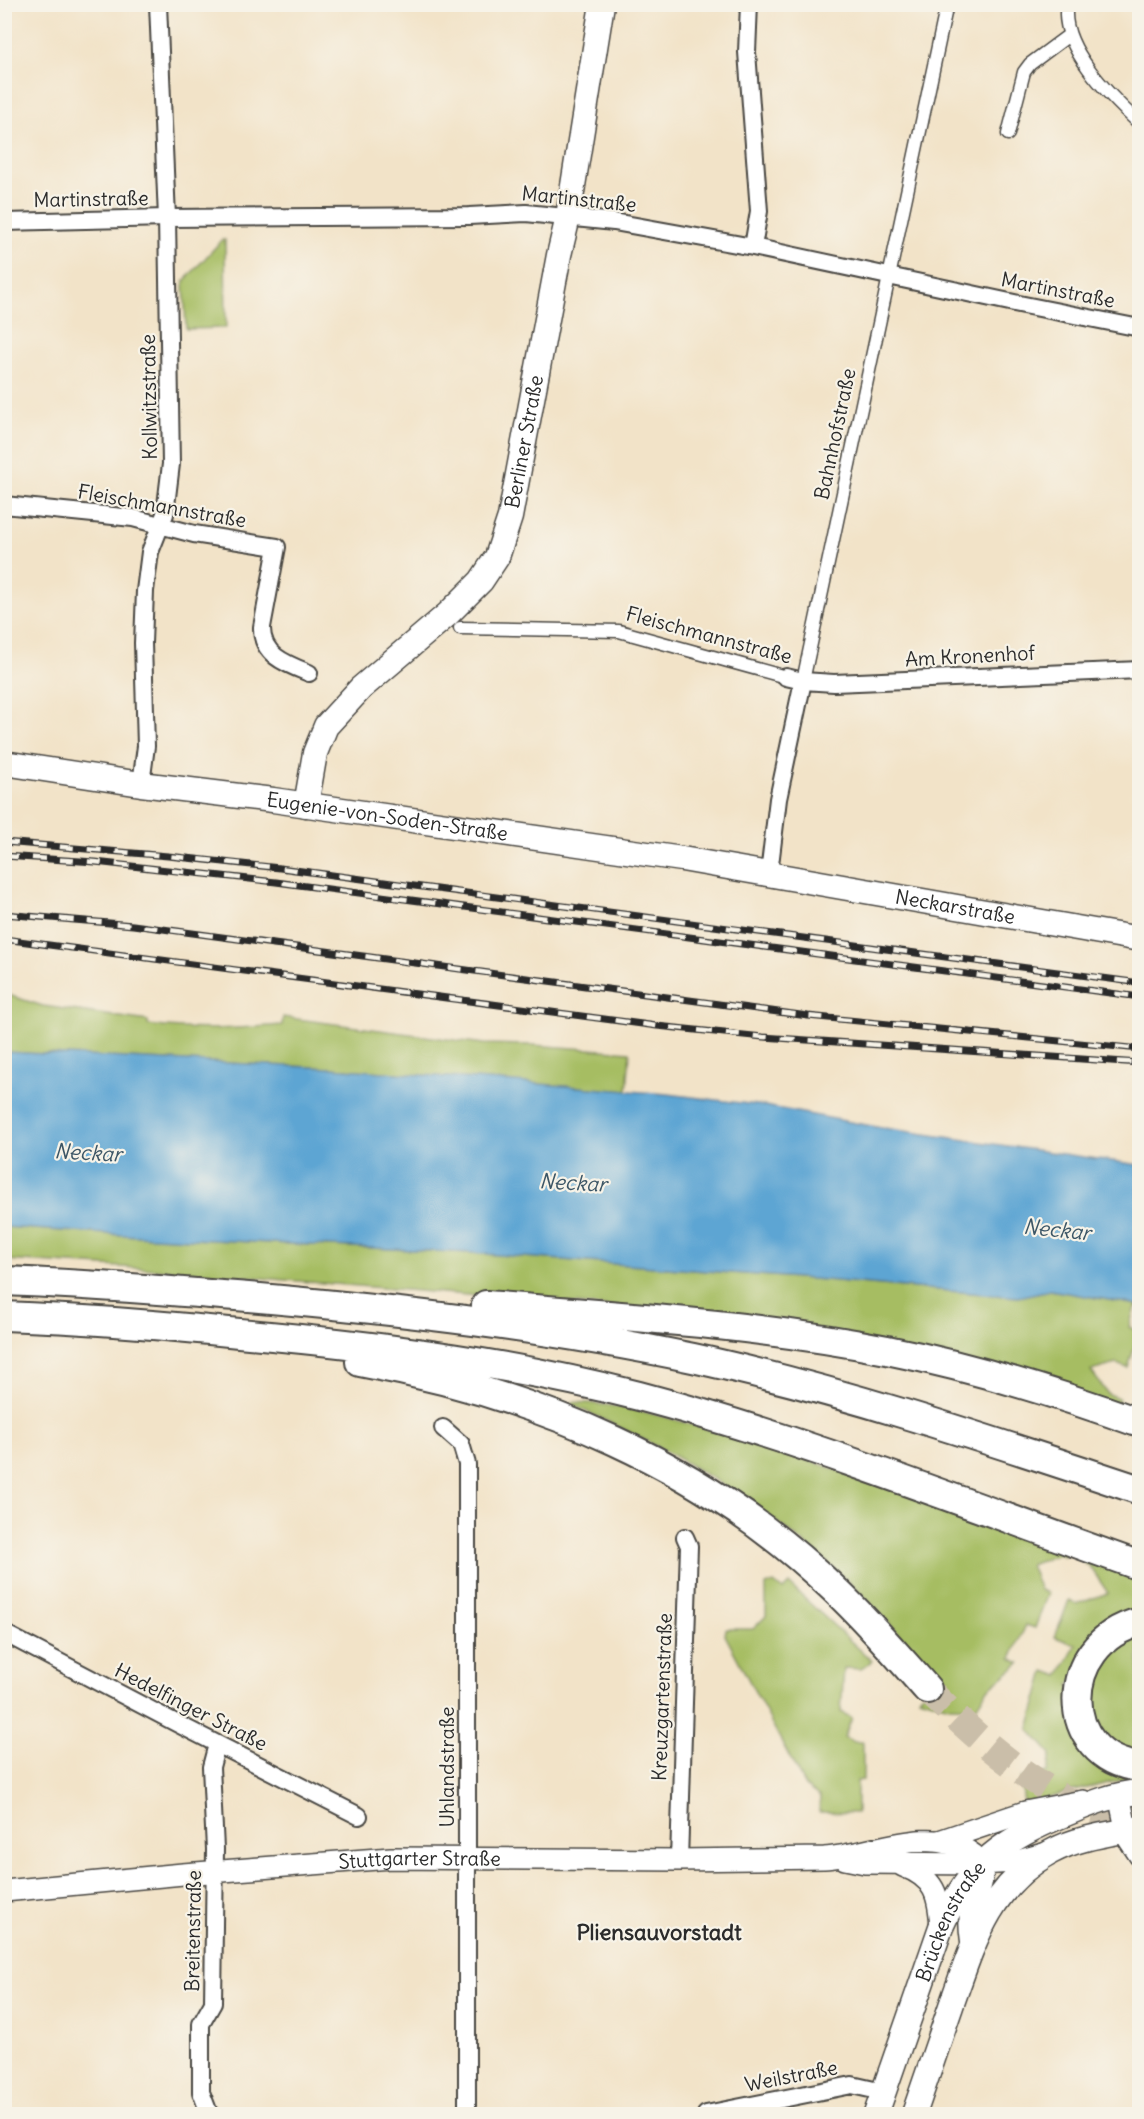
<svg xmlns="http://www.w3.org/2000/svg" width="1144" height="2119" viewBox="0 0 1144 2119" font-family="Delius,sans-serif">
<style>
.green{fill:#a6bd62;stroke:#687446;stroke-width:1.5}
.water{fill:#5da5d3;stroke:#44687f;stroke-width:1.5}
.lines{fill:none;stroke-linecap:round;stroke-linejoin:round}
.trunk-tunnel{stroke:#cabea9;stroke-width:28;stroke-dasharray:28 14;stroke-linecap:butt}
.pedestrian-casing{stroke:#494743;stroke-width:15}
.minor-casing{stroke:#494743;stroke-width:20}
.tertiary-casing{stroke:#494743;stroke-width:24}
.secondary-casing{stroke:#494743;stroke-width:27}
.trunk-casing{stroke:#494743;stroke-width:32}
.pedestrian{stroke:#fff;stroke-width:12}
.minor{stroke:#fff;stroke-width:16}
.tertiary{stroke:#fff;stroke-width:21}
.secondary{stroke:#fff;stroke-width:24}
.trunk{stroke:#fff;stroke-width:28}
.rail-casing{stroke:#2b2b2b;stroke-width:7}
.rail{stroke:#f7f3e8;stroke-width:4.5;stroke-dasharray:14;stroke-linecap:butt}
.labels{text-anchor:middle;stroke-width:4.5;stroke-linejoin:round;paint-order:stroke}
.street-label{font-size:20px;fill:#2b2b2b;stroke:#f7f3e8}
.water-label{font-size:21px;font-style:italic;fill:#3c5666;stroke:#f7f3e8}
.quarter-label{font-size:22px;font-weight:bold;fill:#2b2b2b;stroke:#f7f3e8}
</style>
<rect width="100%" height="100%" fill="#f7f3e8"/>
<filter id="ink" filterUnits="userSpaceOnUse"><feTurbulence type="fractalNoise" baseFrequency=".0167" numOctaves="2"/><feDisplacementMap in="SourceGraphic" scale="12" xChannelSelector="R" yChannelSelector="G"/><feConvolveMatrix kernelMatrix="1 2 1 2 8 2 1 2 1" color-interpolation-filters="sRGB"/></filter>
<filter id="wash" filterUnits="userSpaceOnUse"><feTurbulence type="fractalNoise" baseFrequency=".008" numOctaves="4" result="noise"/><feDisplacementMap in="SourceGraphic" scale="24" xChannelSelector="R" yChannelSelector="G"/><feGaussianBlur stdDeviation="1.35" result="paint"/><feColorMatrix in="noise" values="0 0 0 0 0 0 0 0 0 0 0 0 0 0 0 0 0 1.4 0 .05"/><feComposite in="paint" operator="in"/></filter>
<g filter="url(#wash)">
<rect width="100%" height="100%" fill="#f2e3c8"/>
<path class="green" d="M222,240H225L226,328L186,329L184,281Z
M5,994L43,1006L148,1021V1025C193,1031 236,1029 282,1025L283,1017L484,1044L532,1045L630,1052L627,1091L331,1068L5,1052Z
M5,1227L153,1237L472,1253L825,1280L1017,1297L1050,1290L1138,1305V1307H1135L1129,1327L1139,1332L1128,1368L1116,1364L1091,1371L1108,1394L1119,1398L1117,1405L696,1314L153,1269L5,1260Z
M572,1402C626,1404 673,1419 724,1434C839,1467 952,1512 1065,1552L1064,1556L1059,1554L1030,1565L1040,1590L1048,1593L1035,1628L1026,1625L1011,1658L1020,1663L988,1689L976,1707L949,1706L919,1697L938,1679C913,1650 888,1621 861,1594C778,1512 678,1452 572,1405Z
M1085,1560L1139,1579V1614L1069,1685L1127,1775L1126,1779L1073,1791L1024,1805L1021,1778L1048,1772L1051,1754L1029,1729L1045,1671L1059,1676L1076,1645L1055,1637L1069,1600L1077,1604L1108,1593L1089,1565L1084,1564Z
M774,1583L783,1590L789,1584L872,1661L861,1669L844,1668L841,1712L852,1718L844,1737L854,1742H863V1780L857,1781V1813L819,1812L820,1797L805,1786L725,1635L726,1629H753L766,1616V1586Z
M1139,1632V1759L1110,1746L1090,1717L1091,1673L1131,1634Z"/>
<path class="water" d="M5,1052L331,1068L668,1094L765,1106L877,1127L1139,1165V1305L1050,1290L1018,1297L825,1280L472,1253L153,1237L5,1227Z"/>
</g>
<g filter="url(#ink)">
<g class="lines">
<path class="trunk-tunnel" d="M927,1689C993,1755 1051,1801 1140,1833"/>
<defs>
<path id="pedestrian" d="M1067,4C1058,46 1111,97 1140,124
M1008,134L1024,72L1030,64L1069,35
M460,628L619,631L786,677
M803,681L947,4"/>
<path id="minor" d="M749,4L747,52L759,211L753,247
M4,222L167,218L469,216L526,213L614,222L753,247L1019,304L1140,328
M4,505L133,518L194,534L277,547L262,627C261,655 286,664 309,673
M786,677L803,681L834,683L1140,670
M141,784L146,746L143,643L145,591L150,552L165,514L171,464L167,218L158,4
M769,873L778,799L803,681
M443,1428L461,1444L467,1464V2114
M4,1633L178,1724L359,1816
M679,1860L689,1546L685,1537
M209,2113L201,2092V2024L213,2003L215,1849L211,1767L217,1744
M706,2114L852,2085L883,2092"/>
<g id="tertiary">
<path d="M1119,1795L1128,1838L1140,1856"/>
<path d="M939,1841L1025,1812L1083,1801"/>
<path d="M845,1859L865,1863L981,1864L1014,1862L1043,1854"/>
<path d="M903,1866C935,1878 939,1895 941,1927"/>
<path id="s1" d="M4,1891L183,1874L391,1858L679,1860L824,1858C868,1856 927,1825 968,1851C975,1855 980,1860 982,1868C985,1883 974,1899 971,1913C968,1923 971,1935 972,1945"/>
</g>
<g id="secondary">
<path id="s2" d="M4,763L141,784L273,800L682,859L1140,939"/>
<path id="s3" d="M306,805L315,753L326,726L361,688L448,614L481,581L497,557L510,517L559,255L568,217L602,4"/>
<path id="s4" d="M876,2114L941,1927C969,1863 1005,1838 1068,1813C1092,1803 1114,1794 1140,1792"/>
<path d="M914,2114C926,2078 939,2042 951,2006C973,1944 989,1886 1051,1852C1078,1837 1110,1834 1140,1828"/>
</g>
<path id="trunk" d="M4,1281C90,1284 175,1291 260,1298C405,1311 551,1328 693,1358C845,1391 992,1441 1140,1490
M486,1305C620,1316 755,1324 887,1350C973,1367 1057,1393 1140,1423
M4,1316C83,1319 161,1325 239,1333C373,1345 508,1362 639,1396C810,1441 973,1507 1140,1566
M360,1362C536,1394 704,1464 834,1589C867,1620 897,1655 927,1689
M1140,1622C1056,1643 1057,1759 1140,1767"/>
</defs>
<use href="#pedestrian" class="pedestrian-casing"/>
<use href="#minor" class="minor-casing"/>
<use href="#tertiary" class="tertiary-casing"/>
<use href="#secondary" class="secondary-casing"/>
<use href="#trunk" class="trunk-casing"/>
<use href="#pedestrian" class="pedestrian"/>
<use href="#minor" class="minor"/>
<use href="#tertiary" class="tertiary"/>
<use href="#secondary" class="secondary"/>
<use href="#trunk" class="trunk"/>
<defs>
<path id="rail" d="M4,842L168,856L280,868L1140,983
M4,856L95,862L276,882L1140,997
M4,914L133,925L808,1016L1140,1049
M4,939L657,1026L763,1037L1140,1063"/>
</defs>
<use href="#rail" class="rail-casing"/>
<use href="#rail" class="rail"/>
</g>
</g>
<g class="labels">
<g class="street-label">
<text transform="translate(91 199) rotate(-1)" y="7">Martinstraße</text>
<text transform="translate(579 199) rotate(6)" y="7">Martinstraße</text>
<text transform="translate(1058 290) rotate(11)" y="7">Martinstraße</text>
<text transform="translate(149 397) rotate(-91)" y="7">Kollwitzstraße</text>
<text transform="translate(835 434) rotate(-78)" y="7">Bahnhofstraße</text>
<text dy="7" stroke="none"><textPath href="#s3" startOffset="442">Berliner Straße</textPath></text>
<text transform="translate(162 506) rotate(10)" y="7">Fleischmannstraße</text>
<text transform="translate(709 635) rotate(15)" y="7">Fleischmannstraße</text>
<text transform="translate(970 656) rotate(-3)" y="7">Am Kronenhof</text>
<text dy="7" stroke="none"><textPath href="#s2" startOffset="387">Eugenie-von-Soden-Straße</textPath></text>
<text dy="7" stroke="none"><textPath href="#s2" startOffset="962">Neckarstraße</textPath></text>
<text transform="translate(662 1697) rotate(-88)" y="7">Kreuzgartenstraße</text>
<text transform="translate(191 1707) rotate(27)" y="7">Hedelfinger Straße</text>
<text transform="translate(447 1767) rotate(-90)" y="7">Uhlandstraße</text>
<text dy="7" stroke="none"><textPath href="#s1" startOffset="417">Stuttgarter Straße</textPath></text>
<text dy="7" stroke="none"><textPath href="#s4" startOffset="207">Brückenstraße</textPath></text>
<text transform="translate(193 1931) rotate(-89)" y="7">Breitenstraße</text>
<text transform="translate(791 2076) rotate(-11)" y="7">Weilstraße</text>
</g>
<g class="water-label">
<text transform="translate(88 1153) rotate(3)" y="7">Neckar</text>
<text transform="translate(573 1183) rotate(3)" y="7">Neckar</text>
<text transform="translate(1057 1230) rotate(6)" y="7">Neckar</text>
</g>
<g class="quarter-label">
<text x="659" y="1940">Pliensauvorstadt</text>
</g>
</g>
<rect width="1144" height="2119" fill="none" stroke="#f7f3e8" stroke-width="24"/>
</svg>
